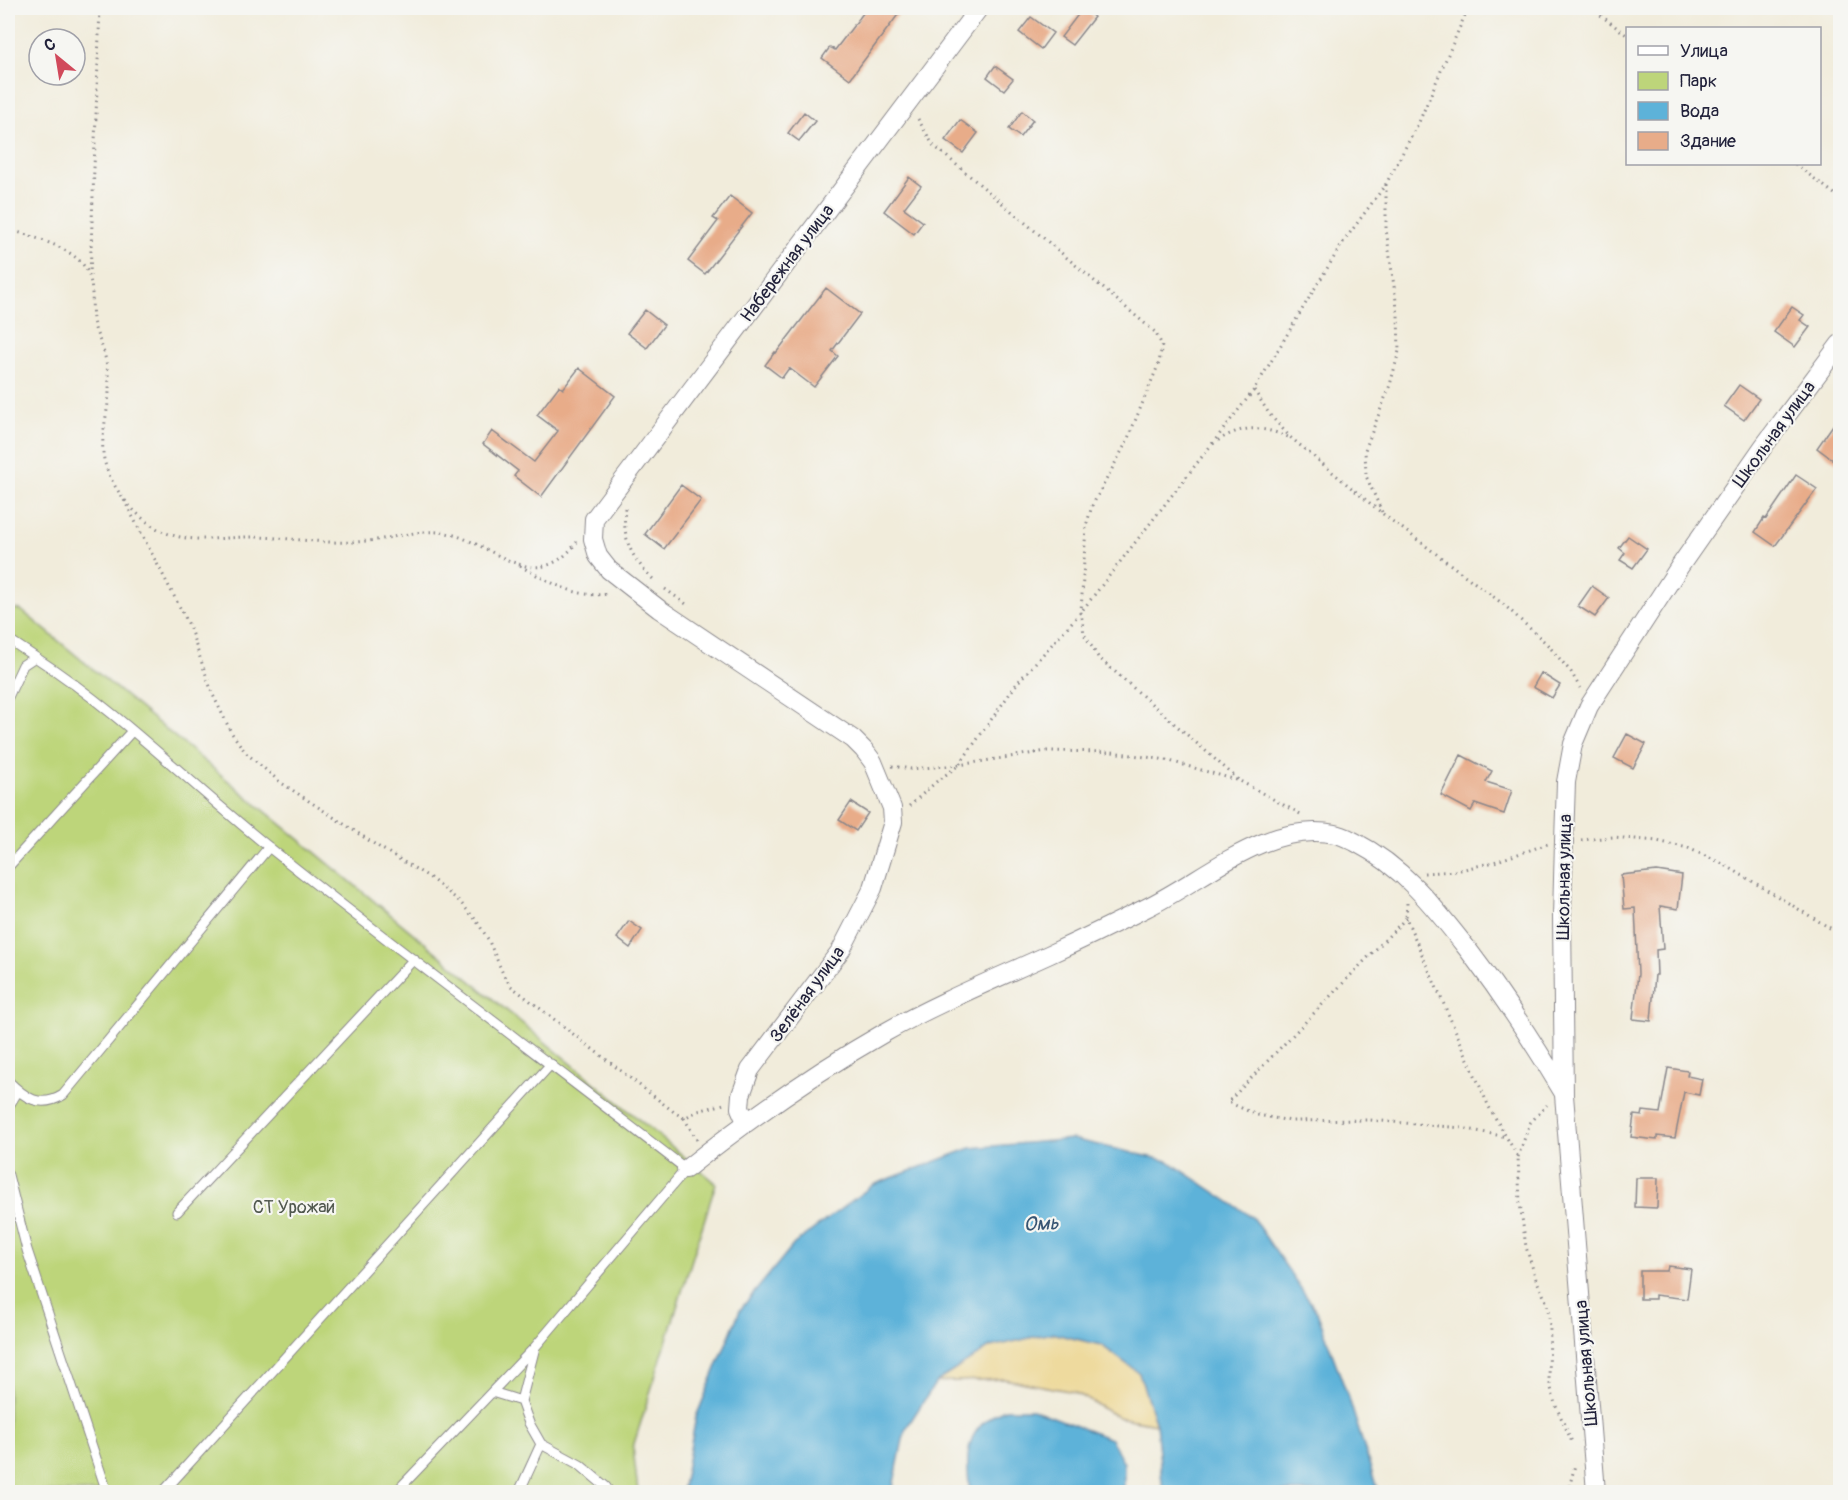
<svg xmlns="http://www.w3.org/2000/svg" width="1848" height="1500" viewBox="0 0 1848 1500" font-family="Pangolin,sans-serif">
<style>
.green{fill:#bdd57a;stroke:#707c5a;stroke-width:1.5}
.sand{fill:#eeda9e;stroke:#887e6c;stroke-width:1.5}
.water{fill:#5db2d9;stroke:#406a8a;stroke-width:1.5}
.building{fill:#e8ac89}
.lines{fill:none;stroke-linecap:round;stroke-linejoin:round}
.lane-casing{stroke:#8a878b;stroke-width:11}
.street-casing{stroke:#8a878b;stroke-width:20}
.path{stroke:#8a878b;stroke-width:3;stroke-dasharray:1.5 4.5;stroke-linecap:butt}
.lane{stroke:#fff;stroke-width:9}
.street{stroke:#fff;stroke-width:18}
.labels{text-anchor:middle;stroke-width:4.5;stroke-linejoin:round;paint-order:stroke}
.street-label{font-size:18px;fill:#22223b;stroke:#f6f6f2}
.park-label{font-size:18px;fill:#50584e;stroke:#f6f6f2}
.water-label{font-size:20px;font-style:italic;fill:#375472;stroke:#f6f6f2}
</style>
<rect width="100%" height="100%" fill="#f6f6f2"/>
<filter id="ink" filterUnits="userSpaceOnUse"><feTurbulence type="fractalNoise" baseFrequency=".0167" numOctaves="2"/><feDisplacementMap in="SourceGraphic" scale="12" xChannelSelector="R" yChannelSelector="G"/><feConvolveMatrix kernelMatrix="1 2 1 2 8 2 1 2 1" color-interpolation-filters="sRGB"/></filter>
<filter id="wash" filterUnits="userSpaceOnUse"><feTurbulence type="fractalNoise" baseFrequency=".008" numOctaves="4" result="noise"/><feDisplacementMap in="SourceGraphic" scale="24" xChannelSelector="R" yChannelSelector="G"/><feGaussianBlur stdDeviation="1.35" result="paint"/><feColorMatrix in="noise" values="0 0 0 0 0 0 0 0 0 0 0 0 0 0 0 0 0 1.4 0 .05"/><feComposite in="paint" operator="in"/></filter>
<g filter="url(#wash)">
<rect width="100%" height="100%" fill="#f1ecdb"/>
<path class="green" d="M8,608L21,610L716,1183L633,1447L638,1492H8Z"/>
<path class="sand" d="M1051,1333L1101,1345L1139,1373L1156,1424L1118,1417L1074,1392L1004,1379L936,1382L990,1347Z"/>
<path class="water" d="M1072,1139L1168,1161L1252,1217L1317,1312L1350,1402L1378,1492H1163L1156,1424L1139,1373L1101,1345L1051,1333L990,1347L936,1382L905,1430L892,1492H682L696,1417L740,1310L794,1244L873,1185L971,1148Z
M1005,1409H1032L1111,1439L1124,1463V1492H970C965,1453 965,1427 1005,1409Z"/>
<g id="blocks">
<path class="building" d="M867,8H903L850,79L822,58L830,47L835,50Z
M1083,8L1094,17L1072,45L1061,37Z
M1031,17L1053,33L1041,49L1019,32Z
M995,66L1013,79L1004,90L987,77Z
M1022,111L1033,120L1020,137L1009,129Z
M804,112L815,121L799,141L788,133Z
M960,120L978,133L963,153L945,140Z
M909,177L921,186L904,208L923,222L914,234L884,211Z
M730,196L752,213L705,274L688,261L718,221L713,218Z
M826,288L860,314L832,351L838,356L814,387L789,368L782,378L765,365L775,352L776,353Z
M1792,307L1804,315L1800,320L1810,327L1795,347L1774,332Z
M645,310L664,325L647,348L627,333Z
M579,368L615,396L541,497L514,476L518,471L483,444L492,431L534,462L558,431L537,415L559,386L563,389Z
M1739,385L1759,399L1744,420L1724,406Z
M1840,415V465L1817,448Z
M1796,475L1817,489L1775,546L1755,532L1764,518L1766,519Z
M681,485L701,500L664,549L645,534Z
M1628,536L1647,549L1633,568L1620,560L1625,553L1619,548Z
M1592,586L1609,598L1595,617L1578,606Z
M1541,673L1560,685L1552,698L1533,687Z
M1627,734L1646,744L1633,768L1614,758Z
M1461,755L1492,771L1486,782L1512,790L1504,814L1475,804L1471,811L1441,795Z
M851,802L868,813L856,831L839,820Z
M1657,871L1682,875L1678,909L1660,906L1663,949L1656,950L1657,975H1655L1651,1021L1633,1019L1638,974L1635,908L1624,909L1621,875Z
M629,921L642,930L630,948L617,938Z
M1668,1068L1688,1071L1687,1076L1702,1079L1699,1095L1684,1092L1675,1138L1657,1136V1140L1631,1137L1634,1115L1642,1116L1643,1111L1660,1113Z
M1636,1178H1658L1657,1208L1635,1207Z
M1668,1266L1691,1269L1687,1299L1655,1295V1299H1640V1271H1667Z"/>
</g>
</g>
<g filter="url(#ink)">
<use href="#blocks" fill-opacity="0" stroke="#8a878b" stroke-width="1.5"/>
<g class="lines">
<defs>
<path id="lane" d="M8,639L35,657
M8,697L23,665L35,657C120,712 191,785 270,848C407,957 547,1061 686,1169L535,1347L521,1401L529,1423L541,1444L580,1465L606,1487L609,1492
M8,867L132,731
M8,1081C25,1098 40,1109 63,1095L269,847
M8,1107L18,1091
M8,1175L27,1250L107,1492
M177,1212L414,959
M492,1392L521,1401
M163,1492L551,1064
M396,1492L533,1349
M519,1492L541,1444"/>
<path id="street" d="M746,1122L740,1108L741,1095L750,1070L841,950L873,888L893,822L892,808L873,762L864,750L853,739L659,609L609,570L598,556L593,539L594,519L979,8
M686,1169C749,1119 814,1073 884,1033C937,1003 993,980 1048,955C1081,940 1114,924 1146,908C1204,880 1267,820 1335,834C1342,835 1349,839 1355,842C1404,867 1436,909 1469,951C1503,996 1534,1043 1563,1092
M1596,1492L1564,1095L1562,917L1564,841L1566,782L1573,744L1589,706L1680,566L1763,447L1840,344"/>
</defs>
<use href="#lane" class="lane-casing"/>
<use href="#street" class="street-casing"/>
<path class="path" d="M1591,8L1628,36
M918,119L933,145L1155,332L1162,345L1159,363L1126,443L1092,506L1086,526L1081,612L1084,634L1098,657L1240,781
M1795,164L1840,198
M8,229C29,236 70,246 84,266C95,280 91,302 93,319C94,331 101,341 104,353C107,363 108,374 109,384C110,407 101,430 103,452C105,482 136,520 164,532C194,545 226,536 258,537C294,538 330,545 367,541C391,539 414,530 438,532C488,535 532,602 577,542
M90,276L100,8
M1254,390L1270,415L1290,437L1383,514L1503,604L1547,644L1571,672L1580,688
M1213,444C1240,425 1259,425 1288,437
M124,500L188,623L213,695L231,732L246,753L280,782L379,847L429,877L459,901L476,920L488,939L504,976L511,986L674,1112L684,1118L698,1111L724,1104
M625,508C622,541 632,559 655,581
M1382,512L1366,476L1365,450L1390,385L1399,351L1398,315L1386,229V184
M520,566C548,581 576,599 609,594
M665,589L689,606
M892,766L911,769L959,765L1047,751L1112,752L1166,760L1240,781L1304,816
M909,806L936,782L959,765L1018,682L1081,612L1254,390L1315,288L1344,241L1386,184L1419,122L1468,8
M1581,840L1613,837L1657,841L1688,848L1725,865L1840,934
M1424,873L1456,871L1494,862L1548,844
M1407,903L1406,918L1489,1107L1518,1157L1520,1203L1526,1247L1536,1279L1547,1303L1550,1326L1549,1380L1555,1404L1572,1442
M1406,918L1228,1102L1257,1115L1291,1121L1370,1120L1462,1128L1507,1137
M684,1118L697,1140
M1518,1157L1530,1123L1547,1105
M1568,1492L1575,1465"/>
<use href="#lane" class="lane"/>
<use href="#street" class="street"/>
</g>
</g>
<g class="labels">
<g class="street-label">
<text transform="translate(787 263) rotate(-53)" y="6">Набережная улица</text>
<text transform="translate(1774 434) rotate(-54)" y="6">Школьная улица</text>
<text transform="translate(1564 877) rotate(-89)" y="6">Школьная улица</text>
<text transform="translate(807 994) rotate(-54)" y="6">Зелёная улица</text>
<text transform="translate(1586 1363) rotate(-95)" y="6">Школьная улица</text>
</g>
<g class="park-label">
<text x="294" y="1213">СТ Урожай</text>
</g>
<g class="water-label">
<text transform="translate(1041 1223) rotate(-3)" y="7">Омь</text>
</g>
</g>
<rect width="1848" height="1500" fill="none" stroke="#f6f6f2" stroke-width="30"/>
<rect x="1626" y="27" width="195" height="138" fill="#f6f6f2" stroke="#a1a1a9" stroke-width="1.5"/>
<rect x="1638" y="46" width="30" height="9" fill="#ffffff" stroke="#a1a1a9" stroke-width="1.5"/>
<text x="1680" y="57" font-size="18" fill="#22223b">Улица</text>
<rect x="1638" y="72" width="30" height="18" fill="#bdd57a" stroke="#a1a1a9" stroke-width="1.5"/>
<text x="1680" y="87" font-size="18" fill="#22223b">Парк</text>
<rect x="1638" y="102" width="30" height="18" fill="#5db2d9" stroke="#a1a1a9" stroke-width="1.5"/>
<text x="1680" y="117" font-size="18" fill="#22223b">Вода</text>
<rect x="1638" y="132" width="30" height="18" fill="#e8ac89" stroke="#a1a1a9" stroke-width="1.5"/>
<text x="1680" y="147" font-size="18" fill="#22223b">Здание</text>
<g transform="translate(57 57) rotate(330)"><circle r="28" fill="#f6f6f2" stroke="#a1a1a9" stroke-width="1.5"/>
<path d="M0-4.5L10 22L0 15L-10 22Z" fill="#d1495b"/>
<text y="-9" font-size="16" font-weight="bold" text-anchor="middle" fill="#22223b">С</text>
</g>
</svg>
